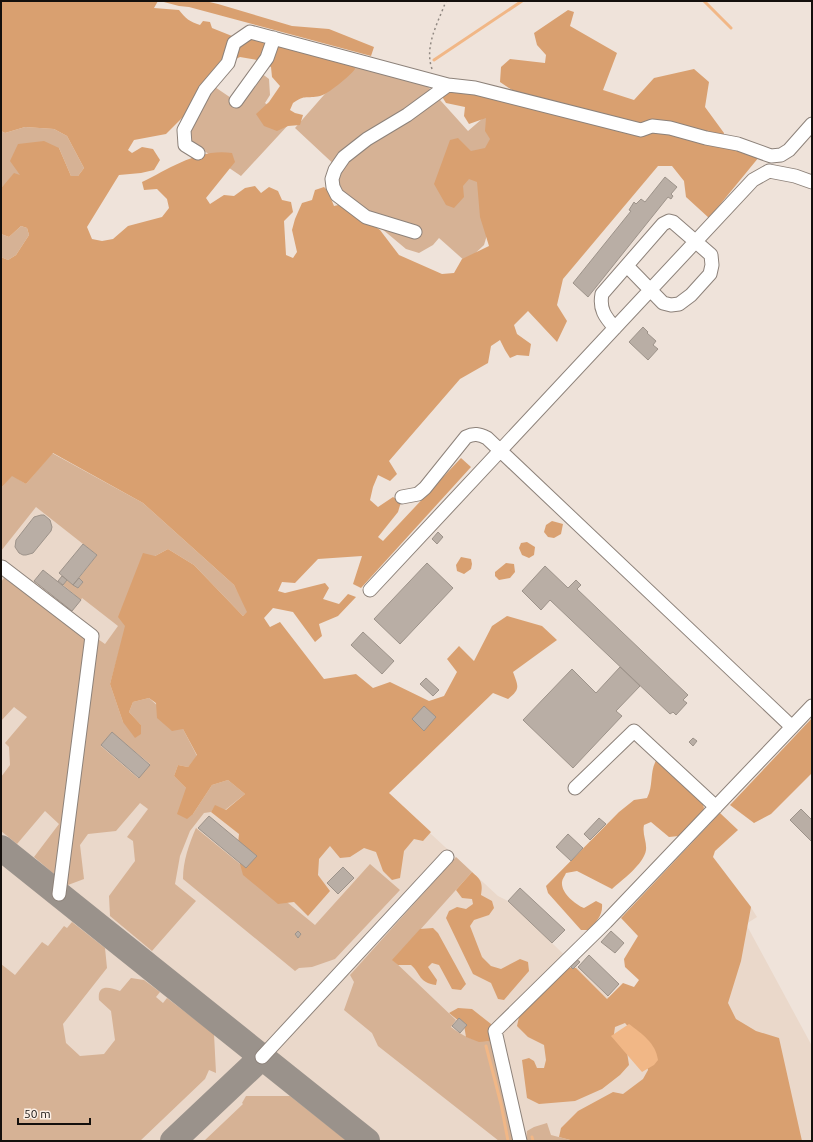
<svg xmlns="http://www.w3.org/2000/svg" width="813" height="1142" viewBox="0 0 813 1142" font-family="Ubuntu,sans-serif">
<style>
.built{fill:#ead8ca}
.green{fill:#d6b295;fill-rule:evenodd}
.forest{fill:#d9a070}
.water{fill:#f1b786}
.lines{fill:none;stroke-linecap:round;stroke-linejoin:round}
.stream{stroke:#f1b786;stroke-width:3}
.taxiway{stroke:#9a928b;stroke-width:26}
.building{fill:#b9aea5;stroke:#9d938a}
.minor-casing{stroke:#8d827a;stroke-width:15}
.path{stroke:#918982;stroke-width:1.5;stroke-dasharray:2 3;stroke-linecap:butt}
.minor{stroke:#fff;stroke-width:13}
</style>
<rect width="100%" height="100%" fill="#efe3da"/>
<path class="built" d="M1,425L337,747L498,896L508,901L622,1010L747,901L757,917L746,924L812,1046V1141H1Z"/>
<path class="green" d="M352,63L423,81L468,131L490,112L517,134L484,245L466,262L439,238L433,245L419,253L406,249L339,193L334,186L339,169L295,128Z
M257,70L269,79L270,95L265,103L290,123L241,176L188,140L186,130L212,85L234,100Z
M25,127L54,129L67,136L84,168L78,176H71L59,148L21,176L14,174L1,188V131L5,133Z
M21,226L27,228L29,235L16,255L8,260L1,257V234L9,237Z
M52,453L143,503L234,585L248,612L243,616L194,565L168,549L155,556L126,626L110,684L123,722L141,725L129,712L133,702L149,698L183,729L197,756L188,767L178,765L174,776L186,788L193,814L212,785L228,780L245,794L225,810L215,806L211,812L204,813L190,831L180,856L175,884L196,901L152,951L110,916L109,896L135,861L133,841L127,837L148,809L140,803L116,831L88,834L80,845L84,879L68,885L63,880L95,637L105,644L118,626L82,598L81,600L63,585L67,580L78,588L83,582L79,578L97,555L36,507L1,551V488L12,475L26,484ZM112,733L150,764L138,778L101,746Z
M7,574L89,638L56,866L54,874L34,857L59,824L45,811L17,844L1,831V777L10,765L9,747L5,743L27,717L14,707L1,721V582Z
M196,828L315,925L370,864L400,890L335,959L312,967L299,968L295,971L183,879C183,861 189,844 196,828Z
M456,857L472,872L393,960L456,1020L451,1027C464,1037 475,1042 491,1041L516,1141H499L378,1046L372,1033L344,1010L354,982L350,975Z
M72,922L105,948L107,968L63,1024L66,1043L80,1056L104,1054L115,1040L111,1011L99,1000C97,984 109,987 120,991L131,978L144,980L160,992L156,997L163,1003L167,998L214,1034L216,1073L209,1070L205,1079L140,1141H1V964L15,975L42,942L48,946L64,926L67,928Z
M246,1096H290L347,1141H204L243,1104L242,1103Z
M547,1123L551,1135L574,1141H526L527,1131L534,1127Z"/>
<path class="forest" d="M1,1H158L154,8L179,10C185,18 190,22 200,25L203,21L210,22L212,28L242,40L252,35L354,63L355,69C350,76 327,95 320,96C306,99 306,94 293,103L290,110L295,113L303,115L300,125L288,126L277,131L264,126L256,114L269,102L280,86L272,77L271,67L257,60L240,57L223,65L194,97L185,115L166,134L134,140L128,150L132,153L142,147L153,149L160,160L154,170L141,173L119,175L87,227L92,239L102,241L113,239L128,226L162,217L169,208L167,199L157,189L144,190L142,182C171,168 199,148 232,153L235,162L206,198L210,204L224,195L234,196L245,188L255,186L261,193L269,187L278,191L282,200L291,202L293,212L284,221L286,255L293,258L297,252L292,230L295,219L302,203L312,200L315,190L324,187L328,191L334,206L343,204L380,230L399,255L442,274L454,273L462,259L489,246L480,217L477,182L469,179L463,186L464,197L454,208L446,205L434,184L450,140L458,138L471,151L485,148L490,139L485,131L486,118L469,124L464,116L465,107L446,103L441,95L446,90L518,94L500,82L501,67L510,59L545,63L546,55L537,45L534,33L568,10L574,12L570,26L617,53L603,90L634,100L654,78L694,69L709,82L705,107L724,133L722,145L759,157L709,218L686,197L684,181L672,166H658L563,279L557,305L567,321L557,342L528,311L514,325L517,334L531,344L529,356L517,355L510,358L505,350L500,340L491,346L488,363L460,379L389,461L397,474L390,481L378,475L373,487L370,500L378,507L393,497L401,502L398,512L378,537L383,541L461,458L471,467L361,588L353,584L362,556L318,559L295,583L282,582L278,591L285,593L325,583L329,588L323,599L339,604L348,594L356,597L338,616L319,624L322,636L315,642L293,612L273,608L264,618L270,627L280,622L324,679L356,674L373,688L390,682L429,701L444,696L457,672L447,659L459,646L474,661L492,626L507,616L542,626L557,640L513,672C518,686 521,689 508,699L493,693L389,793L431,832L423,841L414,839L404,851L400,878L392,880L383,871L376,852L364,848L350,857L340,858L330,846L319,859L318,875L330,891L308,916L294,902L278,904L243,875L237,853L239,834L211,812L215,805L226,810L245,794L228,780L212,785L193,814L187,819L177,814L186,788L174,776L178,765L188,767L197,755L183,729L172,731L157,718L156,703L149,698L133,702L129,712L141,725V734L135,738L123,722L110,684L125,626L118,617L143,553L155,556L168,549L194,565L243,616L247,612L234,585L143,503L53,453L26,484L12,476L1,488V257L8,260L16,255L29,235L27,228L21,226L9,237L1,234V188L14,173L20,175L10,161L18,144L44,141L59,148L71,176H78L84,168L67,136L54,129L25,127L5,133L1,131Z
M160,1H205L218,4L292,26L329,29L374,47L371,56L189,7L179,6Z
M552,521L563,524L561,534L554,538L548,537L544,532L546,525Z
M527,542L535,547L534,555L529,558L522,555L519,548L521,543Z
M461,557L471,559L472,564L471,569L464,574L457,571L456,565Z
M506,563L514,564L515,572L510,578L499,580L495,576V572Z
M812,718V773L771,814L754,823L730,805Z
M657,759L702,801L704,808L700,816L679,836L669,837L651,822L644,825C642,834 647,842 646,850C644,864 622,880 612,889L577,871L566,873C565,876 562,879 562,882C561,893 575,904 584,908L596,901L602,904C603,915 597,921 589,930H581L548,893L546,886L619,812L634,800L647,798C654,785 649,771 657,759Z
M720,813L738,830L715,851L713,857L751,907L741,961L728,1003L736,1019L756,1031L779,1038L802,1141H574L559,1137L561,1128L578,1111L613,1092L623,1094L643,1079L648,1070L643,1044L625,1023L615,1027L614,1034L626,1046L629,1065L620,1075L602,1089L575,1101L539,1104L527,1098L522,1060L529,1058L534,1061L537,1068H544L546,1060L544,1045L528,1037L517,1026L519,1017L568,968H576L607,999L623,983L634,987L639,980L625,967L624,959L638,936L621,918Z
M472,872C481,880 483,882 481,895L492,901L494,908L489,915L474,920L470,926L482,957L491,966L501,969L520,959L528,962L529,971L504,1000L498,999L491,983L473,974L446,918L449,911L457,907L466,909L473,904L472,899L462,898L456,890Z
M433,928L438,933L466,984L461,990L452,989L439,965L432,963L428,967L437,980L436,985C418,982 422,975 411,965H398L392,960L420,929Z
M458,1008L472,1009L491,1024V1041L479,1042L466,1037L464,1025L449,1013Z"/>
<path class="water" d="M629,1024C642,1034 656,1043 658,1060L654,1065L642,1072L611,1036Z"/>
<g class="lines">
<path class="stream" d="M704,1L731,28
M434,60L522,1
M486,1046L501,1104L508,1141
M532,1137L533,1141"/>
<path class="taxiway" d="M1,848L367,1141
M173,1141L262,1057"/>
</g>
<path class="building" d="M665,177L677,187L671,194L673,196L671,199L668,197L588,297L573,283L631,211L629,210L634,202L636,204L641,199L645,202Z
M643,327L648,332L647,333L656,341L653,345L658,349L648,360L629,342Z
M41,515H44L50,520L52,527L51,531L33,553L26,555H23L19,553L15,547L16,540L34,517Z
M438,532L443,537L437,544L432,539Z
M83,544L97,555L73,585L59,573Z
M427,563L453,588L400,644L374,619Z
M545,566L568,588L576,580L581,585L577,589L688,695L683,700L687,703L676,715L673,712L670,714L550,600L541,610L522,591Z
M43,570L81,600L72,611L34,581Z
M62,576L67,580L63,585L58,581Z
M79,578L83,582L78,588L73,585Z
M363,632L394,661L382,674L351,645Z
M620,667L640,686L616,711L622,716L573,768L523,720L572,669L596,693Z
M426,678L439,690L433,696L420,684Z
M424,706L436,717L424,731L412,719Z
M112,732L150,765L139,778L101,745Z
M693,738L697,741L693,746L689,742Z
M801,809L812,820V842L790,820Z
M209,816L257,856L246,868L198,828Z
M599,818L606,824L590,840L584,834Z
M568,834L583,848L571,861L556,847Z
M343,867L354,878L338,894L327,883Z
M520,888L565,930L552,943L508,901Z
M298,931L301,934L298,938L295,934Z
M611,931L624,943L615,953L601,942Z
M589,955L619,984L608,996L578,967Z
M575,958L580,962L573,969L568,964Z
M459,1018L467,1025L460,1033L452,1026Z"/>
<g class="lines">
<defs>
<path id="minor" d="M236,101L267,58L274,38
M198,153L185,145L184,130L205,90L228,63L234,43L250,32L448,85L475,88L641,130L652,126L670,128L706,138L738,144L771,156L781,155L789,150L812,124
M415,232L366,217L337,195L333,187L332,179L335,170L344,157L367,139L407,115L448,85
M615,328C605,317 599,309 602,294L663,224L669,221L673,222L711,255L712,265L710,274L691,295L679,304L671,305L663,303L627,266
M402,497L418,494L425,488L466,437C474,433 479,434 487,438L792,727
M1,569L2,567L92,636L59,894
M370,590L753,180L769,171L795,176L812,182
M575,788L634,731L716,807
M262,1057L447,857
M520,1141L495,1031L606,922L812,706"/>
</defs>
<use href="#minor" class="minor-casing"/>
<path class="path" d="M432,69C424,46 438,23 446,1"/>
<use href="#minor" class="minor"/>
</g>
<rect width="813" height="1142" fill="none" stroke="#14100d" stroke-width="4"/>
<path d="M18 1118v6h72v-6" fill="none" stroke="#14100d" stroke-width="2"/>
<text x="24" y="1118" font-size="12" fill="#14100d" stroke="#fcf0e7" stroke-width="3" paint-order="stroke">50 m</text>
</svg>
